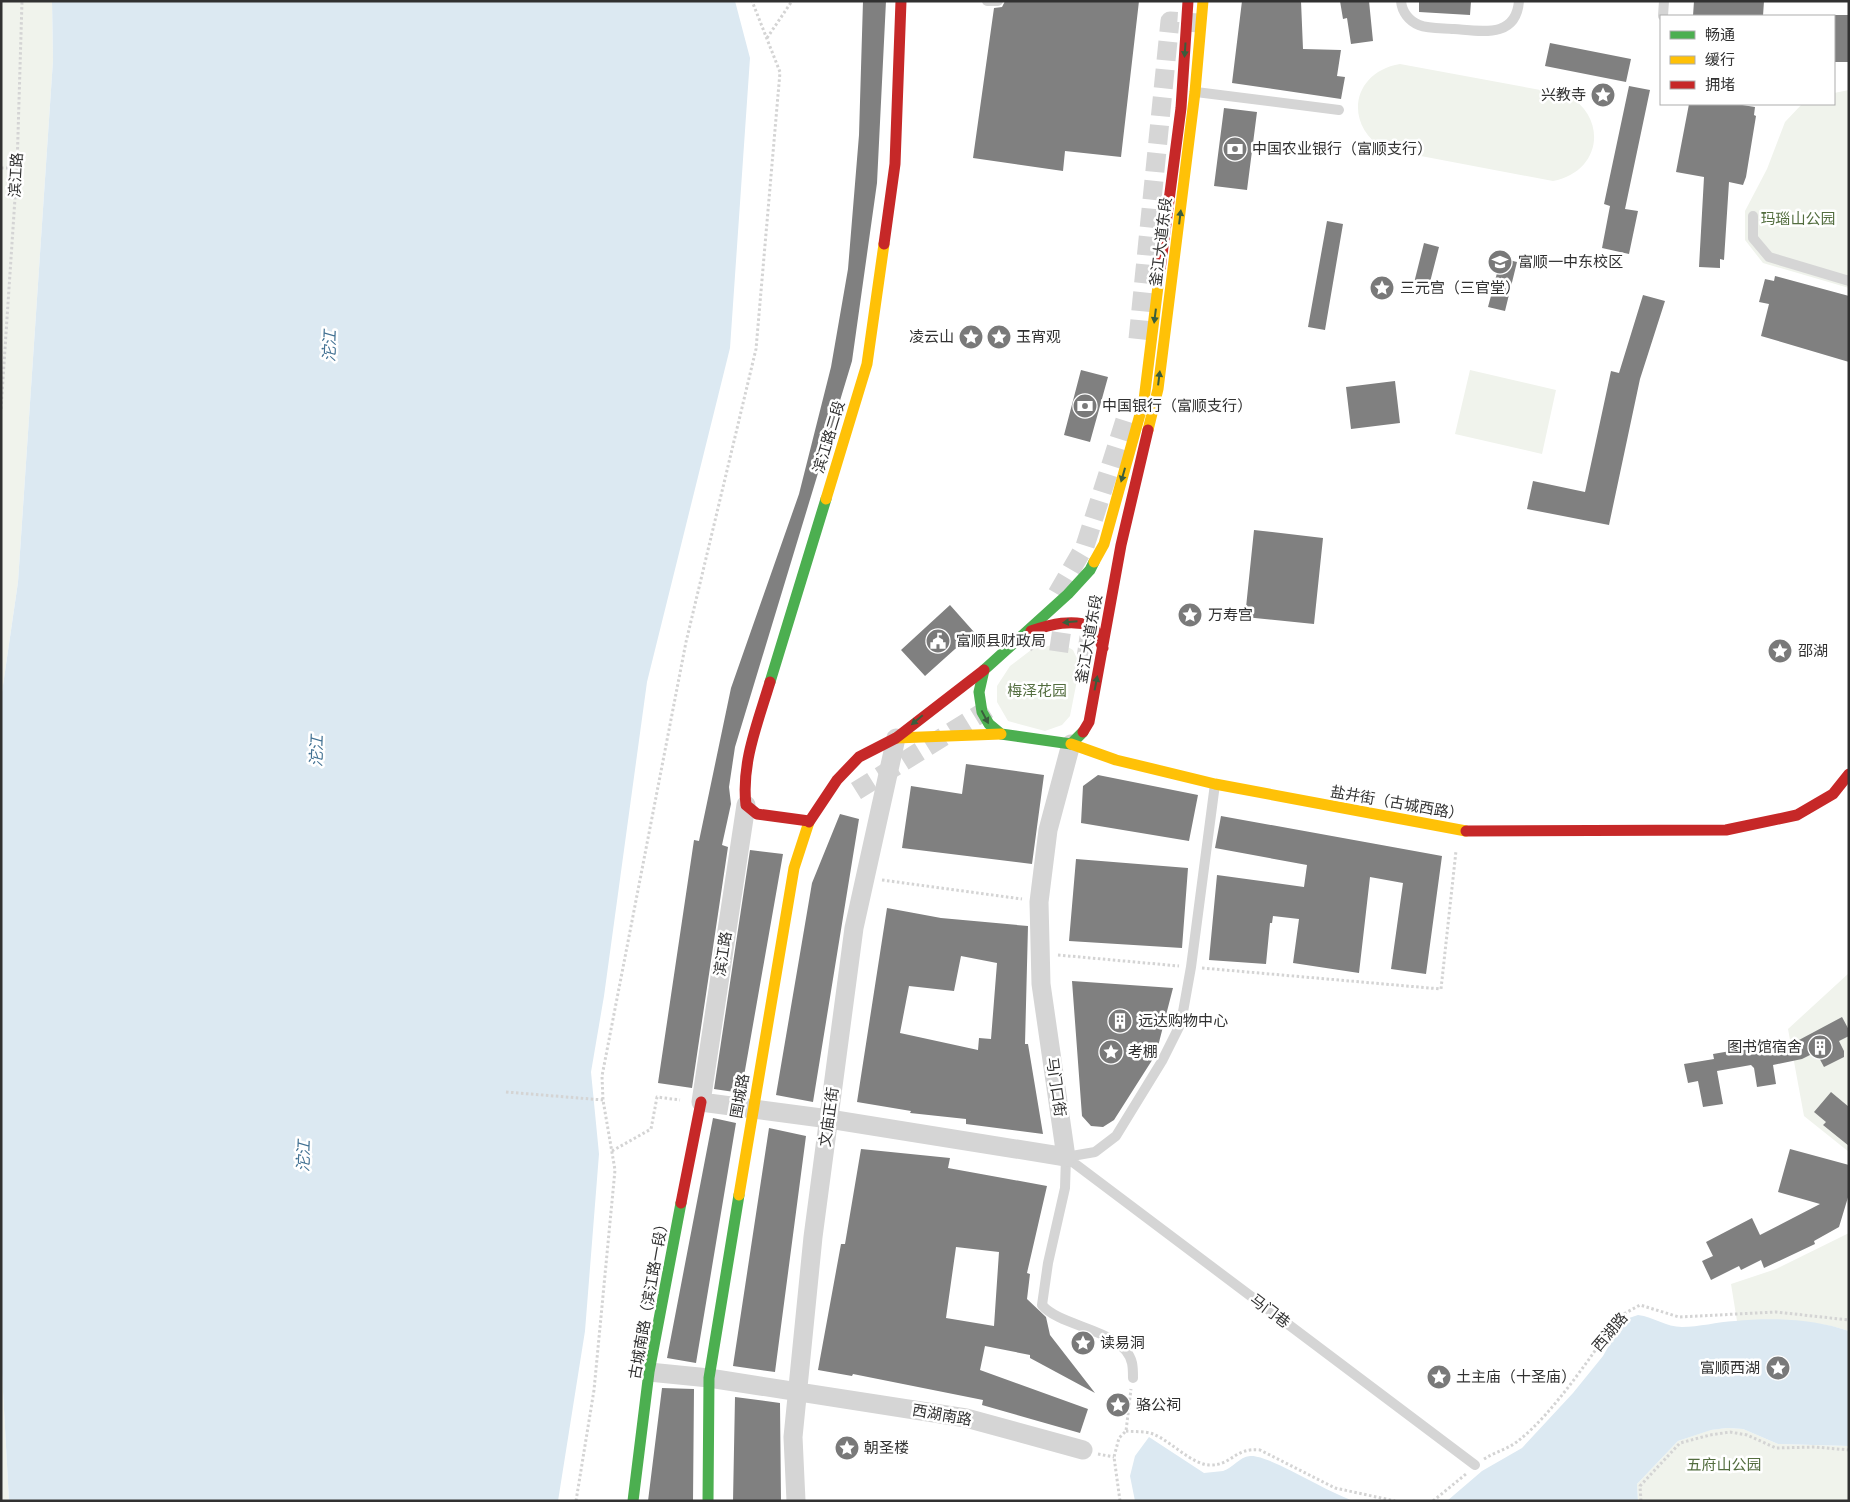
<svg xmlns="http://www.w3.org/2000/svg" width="1850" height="1502" viewBox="0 0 1850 1502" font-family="Karla,'Noto Sans SC',sans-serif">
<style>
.green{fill:#f0f3ec}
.water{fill:#dce9f2}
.building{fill:#808080;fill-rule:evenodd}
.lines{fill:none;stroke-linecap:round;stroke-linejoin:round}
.street-tunnel{stroke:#d6d6d6;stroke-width:19;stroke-dasharray:19 9;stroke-linecap:butt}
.path{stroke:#d4d4d4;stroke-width:3;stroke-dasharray:2.5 2.5;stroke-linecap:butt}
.lane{stroke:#d5d5d5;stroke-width:10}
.street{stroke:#d5d5d5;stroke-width:19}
.fast{stroke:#4caf50;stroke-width:11}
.slow{stroke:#ffc107;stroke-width:11}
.jam{stroke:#c62828;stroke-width:11}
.oneway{fill:#3a5d3c}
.labels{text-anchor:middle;stroke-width:5;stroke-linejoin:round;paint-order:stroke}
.poi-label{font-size:15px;fill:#313131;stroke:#fff;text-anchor:start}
.street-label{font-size:15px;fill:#313131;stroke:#fff}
.park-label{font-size:15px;fill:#536d3f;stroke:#fff}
.water-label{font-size:16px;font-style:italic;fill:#407092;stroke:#fff}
</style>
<rect width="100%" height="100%" fill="#fff"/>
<path class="green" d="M1,1H52L53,60L18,582L1,699Z
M1400,64L1568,95C1609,120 1600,172 1553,181L1384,149C1343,124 1352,72 1400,64Z
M1849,90V288L1763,263L1745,240V211L1767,169L1785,122L1802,104H1834V93Z
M1470,370L1556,390L1542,454L1455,434Z
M1061,643L1073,650L1080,665L1070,716L1062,725L1045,731L1008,721L997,702V686L1010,666L1031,650Z
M1849,973V1152L1804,1116L1788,1029Z
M1849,1233V1331C1814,1319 1773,1321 1737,1321L1731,1284L1776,1269Z
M1,1355L9,1501H1Z
M1727,1428L1743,1429L1778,1444L1849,1446V1501H1638L1637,1484L1678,1441L1710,1430Z"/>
<path class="water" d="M52,1H735L750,58L730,348L647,682L604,996L591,1072L599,1154L585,1331L558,1501H9L1,1355V699L18,582L53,60Z
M1638,1315C1654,1317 1666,1327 1682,1327C1699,1327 1717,1322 1735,1321C1771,1317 1814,1319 1849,1331V1446L1778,1444L1743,1429L1727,1428L1711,1430L1678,1441L1637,1484L1638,1501H1447L1482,1471L1522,1448L1573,1393L1603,1356L1621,1324L1629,1318Z
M1149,1437L1204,1473C1210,1472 1217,1472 1223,1471C1233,1468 1239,1457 1250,1456C1269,1454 1329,1494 1355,1501H1135L1130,1476L1135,1456Z"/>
<path class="building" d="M863,1H886L877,183L852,361L735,747L729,787L731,804L722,845L728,847L692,1088L658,1083L694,840L699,841L731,688L799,494L831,367L848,269L859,135Z
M1005,1H1139L1121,157L1065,151L1063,171L973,158L994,8L1002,7Z
M1242,1H1301L1303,49L1341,50L1337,76L1345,77L1341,99L1232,83Z
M1340,1H1369L1373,41L1351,44L1347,18L1343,19Z
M1419,1H1471L1470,15L1419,12Z
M1694,1H1764L1763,16H1693Z
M1835,15H1849V62H1835Z
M1550,43L1631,59L1626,82L1545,66Z
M1629,86L1650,90L1625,209L1638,211L1629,254L1602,248L1610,206L1604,204Z
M1689,104H1736L1755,107L1754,115L1756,116L1746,177L1743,185L1729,182L1724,260L1720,259V268L1699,267L1704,177L1676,172Z
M1224,108L1257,112L1247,190L1214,186Z
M1327,221L1343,224L1325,330L1308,327Z
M1424,243L1439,247L1429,286L1414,283Z
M1501,258L1517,262L1505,311L1488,307Z
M1775,276L1849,296V362L1761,336L1769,304L1759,302L1765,279L1774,281Z
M1643,295L1665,301L1640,379L1609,525L1527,509L1533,481L1585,492L1611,371L1619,373Z
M1081,370L1108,377L1090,442L1064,435Z
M1395,381L1400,423L1351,429L1346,387Z
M1254,530L1323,538L1314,624L1245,617Z
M950,605L974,632L925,676L901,650Z
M966,764L1044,775L1032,864L902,848L911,786L962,794Z
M1098,775L1198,795L1189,841L1081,823L1083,786Z
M840,814L859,819L813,1102L776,1095L812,883Z
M1221,816L1442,856L1426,974L1391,969L1403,883L1370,877L1359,973L1293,963L1299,919L1273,916L1272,923H1270L1266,964L1209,960L1217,875L1304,887L1307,865L1215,848Z
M750,850L783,854L741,1093L714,1089Z
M1076,859L1188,868L1182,948L1069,941Z
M887,908L941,918L1028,926L1025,1044H1028L1043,1134L966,1124V1119L910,1113L911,1111L857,1102ZM961,956L997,963L991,1039L979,1038L978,1050L900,1033L909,986L954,991Z
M1072,981L1173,988L1156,1054L1114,1120L1103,1127L1091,1126L1082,1116Z
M1842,1017L1849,1030V1036L1839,1041L1844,1051V1057L1824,1067L1816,1052L1802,1059L1773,1065L1776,1084L1757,1087L1754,1068L1751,1065L1717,1071L1723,1104L1703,1107L1698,1081L1688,1083L1684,1064L1714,1059L1713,1054L1783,1042L1784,1048Z
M1831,1092L1849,1107V1146L1823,1125L1826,1122L1814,1112Z
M713,1118L736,1123L696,1363L667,1358Z
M769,1128L806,1136L775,1372L733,1366Z
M861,1149L950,1158L948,1168L1047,1186L1027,1273L1030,1274L1027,1299L1046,1317L1050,1335L1095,1393L1030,1358V1355L985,1346L980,1370L1088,1409L1080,1433L982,1405L983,1400L853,1374L852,1376L818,1370L841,1244H845ZM956,1247L999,1252L994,1326L946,1318Z
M1790,1149L1849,1165V1194L1839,1227L1814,1241L1815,1244L1764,1268L1761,1260L1741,1270L1739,1266L1711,1280L1702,1261L1713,1256L1706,1242L1752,1218L1760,1235L1820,1204L1778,1192Z
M662,1388L694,1389L693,1501H648Z
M735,1397L780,1403L781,1501H733Z"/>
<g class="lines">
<path class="street-tunnel" d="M1138,339L1170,21L1199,23
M1057,594L1085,546L1126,417
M1025,644L1032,638L1093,647
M856,791L988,709"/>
<path class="path" d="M767,38L792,1
M1,168H17
M1,409L17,168L22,1
M882,880L1022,899
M1058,955L1179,966
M1202,968L1441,989L1456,851
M506,1092L603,1100
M612,1151L651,1129L657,1097L680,1100
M1126,1431C1135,1432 1146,1431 1153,1434C1171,1441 1192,1465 1210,1465C1231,1466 1235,1447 1260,1450L1335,1488L1395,1501
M1098,1454L1114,1457
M1484,1459C1495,1452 1508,1449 1518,1441C1554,1413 1592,1354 1620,1316L1640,1305L1679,1317L1776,1312L1849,1320
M576,1501L594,1390L615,1170L603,1100L602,1076L686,642L756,349L780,72L752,1
M1120,1501L1114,1457L1119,1438L1126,1431L1131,1389
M1433,1501L1466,1474
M1641,1501L1640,1486L1680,1443L1710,1435L1730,1432L1747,1435L1776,1448L1815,1447L1849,1450"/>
<path class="lane" d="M987,1H998
M1401,1C1402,12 1409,21 1419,25C1429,29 1443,28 1454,29C1481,31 1516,39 1519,1
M1663,16L1664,1
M1196,92L1339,110
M1753,216V238L1769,257L1849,281
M1066,1157L1475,1465
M1066,1157L1095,1152L1116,1136L1162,1061L1181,1023L1191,967L1215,784
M1066,1157L1065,1188L1048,1263L1042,1305C1061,1328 1124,1329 1132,1363C1133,1367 1133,1374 1133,1378"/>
<path class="street" d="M746,805L701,1102L829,1119L1066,1157L1041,984L1039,902L1048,830L1071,744
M649,1372L709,1378L966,1418L1083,1450
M796,1501L793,1437L813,1237L854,928L896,738"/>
<path class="fast" d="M770,682L826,499
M1083,732L1071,744L1001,734L989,724L982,712L979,692L984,670L1068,594L1090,570L1094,562
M633,1501L649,1372L681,1203
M708,1501L709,1378L739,1195"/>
<path class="slow" d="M1148,430L1158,389L1195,92L1203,1
M826,499L867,364L884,244
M1094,562L1104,544L1144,400L1160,270
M896,738L1001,734
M1071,744L1116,760L1215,784L1466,831
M739,1195L794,868L809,822"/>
<path class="jam" d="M884,244L895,164L901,1
M1160,270L1181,108L1188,1
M1031,631C1052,624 1071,619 1093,626L1103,648
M770,682C758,722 741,763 746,805L757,814L809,821
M1083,732L1089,722L1121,545L1148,430
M809,822L837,780L859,757L896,738L984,670
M1466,831L1726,830L1797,815L1833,794L1849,774
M681,1203L701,1102"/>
</g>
<defs><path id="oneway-solid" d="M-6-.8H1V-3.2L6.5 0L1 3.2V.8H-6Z" transform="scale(1.25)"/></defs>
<g class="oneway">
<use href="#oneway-solid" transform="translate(1185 50) rotate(94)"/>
<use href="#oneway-solid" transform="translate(1180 217) rotate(-83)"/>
<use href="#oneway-solid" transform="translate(1155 316) rotate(97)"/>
<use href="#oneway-solid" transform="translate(1159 378) rotate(-83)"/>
<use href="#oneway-solid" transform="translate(1123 475) rotate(106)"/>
<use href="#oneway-solid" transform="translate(1070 622) rotate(175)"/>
<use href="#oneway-solid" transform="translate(1096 683) rotate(-79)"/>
<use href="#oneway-solid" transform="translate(985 717) rotate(62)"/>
<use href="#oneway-solid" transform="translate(917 720) rotate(140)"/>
</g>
<defs>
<symbol id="sight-disc" viewBox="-11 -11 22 22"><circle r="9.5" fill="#797979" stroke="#fff"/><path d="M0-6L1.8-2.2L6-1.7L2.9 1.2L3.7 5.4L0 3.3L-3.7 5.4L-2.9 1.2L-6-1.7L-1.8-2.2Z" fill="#fff"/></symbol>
<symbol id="bank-disc" viewBox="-11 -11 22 22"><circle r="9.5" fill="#797979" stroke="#fff"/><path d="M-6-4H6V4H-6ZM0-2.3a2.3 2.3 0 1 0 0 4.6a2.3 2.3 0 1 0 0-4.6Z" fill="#fff"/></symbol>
<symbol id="school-disc" viewBox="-11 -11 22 22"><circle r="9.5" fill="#797979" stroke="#fff"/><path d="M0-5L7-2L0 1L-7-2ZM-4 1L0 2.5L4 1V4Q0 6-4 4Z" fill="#fff"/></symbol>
<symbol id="civic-disc" viewBox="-11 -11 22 22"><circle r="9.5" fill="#797979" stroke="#fff"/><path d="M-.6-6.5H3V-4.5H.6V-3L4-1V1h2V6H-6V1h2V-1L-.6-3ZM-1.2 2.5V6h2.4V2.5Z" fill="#fff"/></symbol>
<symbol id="building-disc" viewBox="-11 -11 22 22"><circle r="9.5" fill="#797979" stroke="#fff"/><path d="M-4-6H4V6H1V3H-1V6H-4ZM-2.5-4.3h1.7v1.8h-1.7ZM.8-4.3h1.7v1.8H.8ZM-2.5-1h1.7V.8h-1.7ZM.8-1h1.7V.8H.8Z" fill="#fff"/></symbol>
</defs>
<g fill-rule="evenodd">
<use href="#sight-disc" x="1589" y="81" width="28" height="28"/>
<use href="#bank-disc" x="1221" y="135" width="28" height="28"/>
<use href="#school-disc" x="1486" y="248" width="28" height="28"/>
<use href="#sight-disc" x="1368" y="274" width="28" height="28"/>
<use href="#sight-disc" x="957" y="323" width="28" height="28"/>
<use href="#sight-disc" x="985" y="323" width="28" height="28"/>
<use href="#bank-disc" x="1071" y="392" width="28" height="28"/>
<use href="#sight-disc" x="1176" y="601" width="28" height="28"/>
<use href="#civic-disc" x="924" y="627" width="28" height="28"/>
<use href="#sight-disc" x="1766" y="637" width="28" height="28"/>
<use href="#building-disc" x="1106" y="1007" width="28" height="28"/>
<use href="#building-disc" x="1806" y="1033" width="28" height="28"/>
<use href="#sight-disc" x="1097" y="1038" width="28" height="28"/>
<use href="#sight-disc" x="1069" y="1329" width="28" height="28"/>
<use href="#sight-disc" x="1764" y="1354" width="28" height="28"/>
<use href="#sight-disc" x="1425" y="1363" width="28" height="28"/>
<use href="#sight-disc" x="1104" y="1391" width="28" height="28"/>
<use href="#sight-disc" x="833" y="1434" width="28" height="28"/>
</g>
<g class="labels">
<g class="poi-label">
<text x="1586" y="100" text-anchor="end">兴教寺</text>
<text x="1252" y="154">中国农业银行（富顺支行）</text>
<text x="1518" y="267">富顺一中东校区</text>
<text x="1400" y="293">三元宫（三官堂）</text>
<text x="954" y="342" text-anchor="end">凌云山</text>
<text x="1016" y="342">玉宵观</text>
<text x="1102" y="411">中国银行（富顺支行）</text>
<text x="1208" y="620">万寿宫</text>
<text x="956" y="646">富顺县财政局</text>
<text x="1798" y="656">邵湖</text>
<text x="1138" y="1026">远达购物中心</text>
<text x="1802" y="1052" text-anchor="end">图书馆宿舍</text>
<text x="1128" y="1057">考棚</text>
<text x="1100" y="1348">读易洞</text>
<text x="1760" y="1373" text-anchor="end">富顺西湖</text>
<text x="1456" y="1382">土主庙（十圣庙）</text>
<text x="1136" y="1410">骆公祠</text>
<text x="864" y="1453">朝圣楼</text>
</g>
<g class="street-label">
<text transform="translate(16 175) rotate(-87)" y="5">滨江路</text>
<text transform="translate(1161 242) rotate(-83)" y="5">釜江大道东段</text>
<text transform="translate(829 437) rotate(-73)" y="5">滨江路二段</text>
<text transform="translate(1089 639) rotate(-80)" y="5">釜江大道东段</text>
<text transform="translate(1397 803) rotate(10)" y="5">盐井街（古城西路）</text>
<text transform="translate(723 954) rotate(-81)" y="5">滨江路</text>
<text transform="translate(1056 1087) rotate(82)" y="5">马门口街</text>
<text transform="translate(740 1096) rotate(-80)" y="5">围城路</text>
<text transform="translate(829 1117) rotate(-82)" y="5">文庙正街</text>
<text transform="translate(649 1298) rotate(-80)" y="5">古城南路（滨江路一段）</text>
<text transform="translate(1270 1311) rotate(37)" y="5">马门巷</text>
<text transform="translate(1610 1332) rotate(-50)" y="5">西湖路</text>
<text transform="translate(942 1415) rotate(10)" y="5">西湖南路</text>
</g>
<g class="park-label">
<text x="1798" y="224">玛瑙山公园</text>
<text x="1037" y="696">梅泽花园</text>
<text x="1724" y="1470">五府山公园</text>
</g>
<g class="water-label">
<text transform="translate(329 346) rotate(-88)" y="6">沱江</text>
<text transform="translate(316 751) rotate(-88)" y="6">沱江</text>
<text transform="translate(303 1156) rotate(-88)" y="6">沱江</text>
</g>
</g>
<rect width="1850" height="1502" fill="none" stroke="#313131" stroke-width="5"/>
<rect x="1660" y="15" width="175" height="90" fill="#ffffff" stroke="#adadad"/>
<rect x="1670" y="31" width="25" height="8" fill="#4caf50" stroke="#adadad"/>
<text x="1705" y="40" font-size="15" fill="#313131">畅通</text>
<rect x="1670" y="56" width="25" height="8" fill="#ffc107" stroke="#adadad"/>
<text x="1705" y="65" font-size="15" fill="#313131">缓行</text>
<rect x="1670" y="81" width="25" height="8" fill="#c62828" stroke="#adadad"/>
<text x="1705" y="90" font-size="15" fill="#313131">拥堵</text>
</svg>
